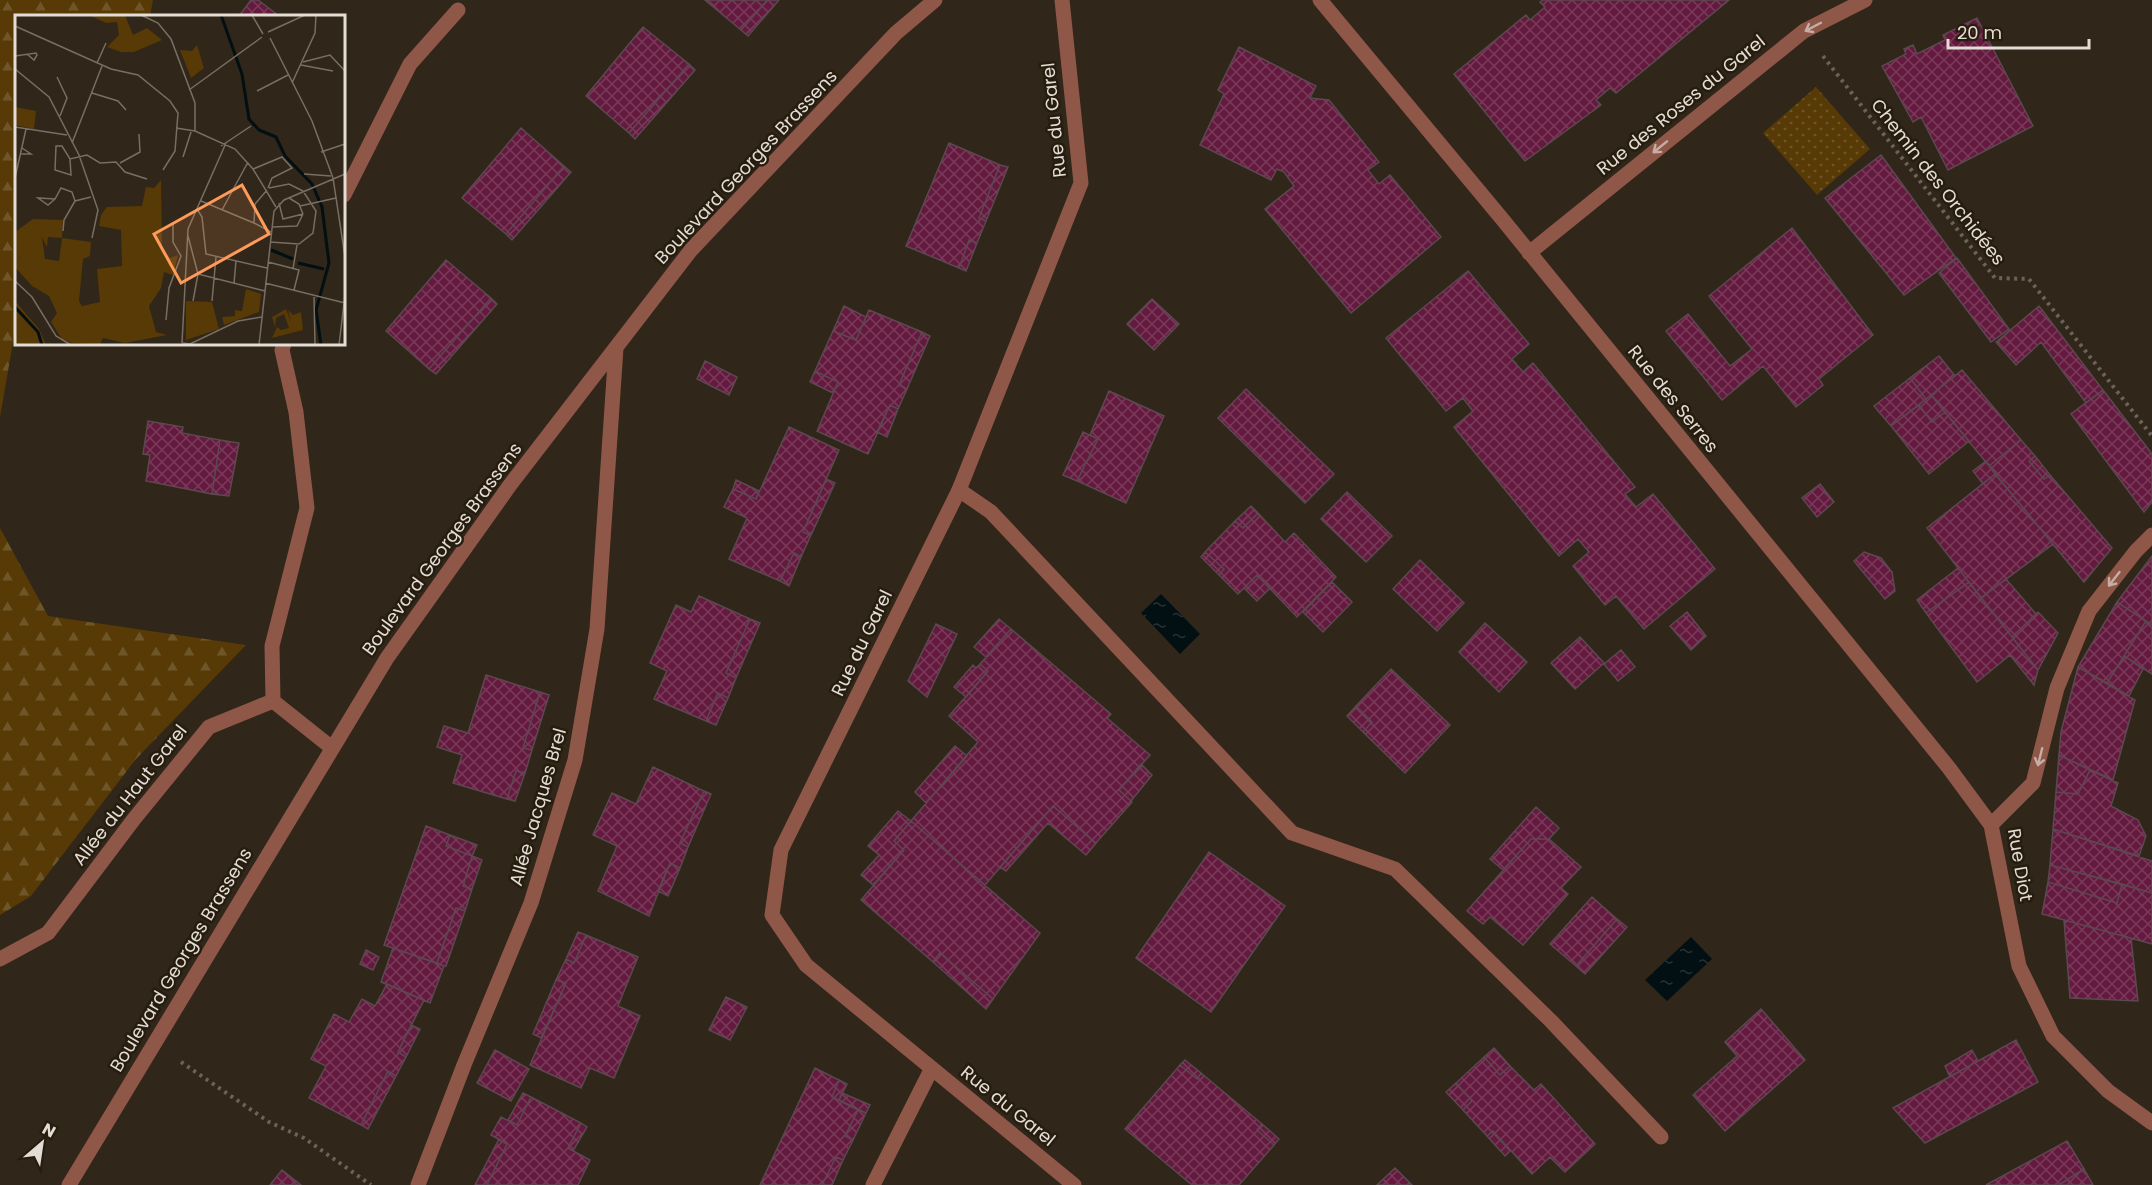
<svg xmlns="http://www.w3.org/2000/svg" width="2152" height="1185" viewBox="0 0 2152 1185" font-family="Poppins,sans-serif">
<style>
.forest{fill:url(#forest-firs)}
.park{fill:url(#park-dots)}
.water{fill:url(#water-ripples)}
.building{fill:url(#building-cross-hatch);stroke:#5b4950;stroke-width:1.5}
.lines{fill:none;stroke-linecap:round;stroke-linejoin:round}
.path{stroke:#6c6358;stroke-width:4;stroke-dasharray:3 4.5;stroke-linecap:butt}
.service{stroke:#8f5748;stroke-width:15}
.minor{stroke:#8f5748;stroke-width:15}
.oneway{stroke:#c6aea4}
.labels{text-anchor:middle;stroke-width:5;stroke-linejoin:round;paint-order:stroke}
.street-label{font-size:18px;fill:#e4ddd5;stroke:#261d0f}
.inset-river{fill:none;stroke:#020f13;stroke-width:3}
.inset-road{fill:none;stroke:#786f64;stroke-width:1.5}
.view{fill:#ff9b5a;fill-opacity:0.15;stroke:#ff9b5a;stroke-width:3}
.inset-edge{fill:none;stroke:#e4ddd5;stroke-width:3}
</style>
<defs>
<pattern id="forest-firs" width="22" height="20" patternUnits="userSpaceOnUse" patternTransform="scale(1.5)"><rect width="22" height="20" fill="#573a06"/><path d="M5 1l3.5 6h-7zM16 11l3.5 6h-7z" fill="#6f5629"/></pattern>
<pattern id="park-dots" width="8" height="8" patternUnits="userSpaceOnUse" patternTransform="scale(1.5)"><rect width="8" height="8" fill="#573a06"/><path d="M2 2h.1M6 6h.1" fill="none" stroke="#6f5629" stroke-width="1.8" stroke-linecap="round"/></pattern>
<pattern id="water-ripples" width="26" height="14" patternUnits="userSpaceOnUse" patternTransform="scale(1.5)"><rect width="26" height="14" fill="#020f13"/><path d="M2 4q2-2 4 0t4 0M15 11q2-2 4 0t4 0" fill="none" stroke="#273234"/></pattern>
<pattern id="building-cross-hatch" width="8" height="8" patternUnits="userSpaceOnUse" patternTransform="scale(1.5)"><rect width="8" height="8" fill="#64193f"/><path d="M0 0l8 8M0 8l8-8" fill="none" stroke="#7a3a5a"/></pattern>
</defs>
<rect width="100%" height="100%" fill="#302619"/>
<path class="forest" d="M0,0H153L150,16H16V325L0,417Z
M0,528L48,616L246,645L136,759L31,896L0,915Z"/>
<path class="park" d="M1816,87L1870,149L1817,195L1763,133Z"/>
<path class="water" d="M1161,594L1200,634L1180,654L1141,613Z
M1691,937L1712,959L1667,1001L1645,980Z"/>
<path class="building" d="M251,0H258L279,16H239Z
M705,0H768L741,30Z
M768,0H779L748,36L741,30Z
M1543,0H1729L1616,93L1610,88L1596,100L1601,105L1525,161L1454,74L1526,15L1530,20L1545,7L1540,2Z
M1977,18L2033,126L1948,170L1921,117L1913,122L1882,66L1906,54L1904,49L1913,45L1917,54L1945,40L1943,35Z
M643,27L689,64L629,133L586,96Z
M1239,47L1316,86L1310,98L1329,100L1379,162L1368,170L1379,184L1390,175L1441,237L1351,313L1265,209L1294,186L1284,172L1277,169L1271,180L1200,145L1224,94L1218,90Z
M689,64L695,70L635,139L629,133Z
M521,128L564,166L506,234L462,198Z
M949,143L1000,165L979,218L986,221L977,243L969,240L959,268L906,246Z
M1881,155L1956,258L1904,295L1825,198Z
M1000,165L1008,167L986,221L979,218Z
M564,166L571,172L512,240L506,234Z
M1792,228L1873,335L1819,379L1823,385L1796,407L1763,366L1722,400L1666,331L1688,314L1730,366L1752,349L1709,296Z
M969,240L977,243L966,271L959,268Z
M1957,258L2009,329L1991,342L1939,273Z
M446,260L491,298L429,369L386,331Z
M1468,271L1529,344L1512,359L1523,372L1533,363L1635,487L1625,494L1636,507L1653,494L1715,569L1644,629L1616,596L1605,605L1573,566L1589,552L1578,539L1559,556L1454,427L1473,411L1463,398L1446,411L1386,338Z
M491,298L497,304L436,374L429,369Z
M1152,299L1179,324L1154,350L1127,324Z
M844,306L866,317L856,340L833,331Z
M2039,306L2103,390L2086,403L2041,342L2016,365L1996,342Z
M869,310L922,332L899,385L907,389L898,409L890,405L868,454L817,431L838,382L815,371L833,331L856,340Z
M922,332L930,336L907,389L899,385Z
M1939,356L1955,376L1926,399L1910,378Z
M705,361L737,377L729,395L697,379Z
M1962,370L2021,440L1989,466L1931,395Z
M815,371L838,382L833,393L810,382Z
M1910,378L1926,399L1891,426L1874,406Z
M1246,389L1334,474L1305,503L1218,418Z
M2103,390L2152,454V502L2144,512L2071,414Z
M1109,391L1164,416L1126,503L1077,481L1098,439L1090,435Z
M1931,395L1945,412L1932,422L1919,405Z
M890,405L898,409L887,437L877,432Z
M1919,405L1932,422L1945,412L1969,441L1929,474L1891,426Z
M148,421L183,427L182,433L220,440L212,494L146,481L150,455L143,454Z
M789,427L839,450L803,532L811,535L801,557L794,553L780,581L729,559L747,518L724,507L733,489L756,499Z
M1083,432L1098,439L1077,481L1063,475Z
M220,440L239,443L229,496L212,494Z
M2021,440L2035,456L2029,461L2044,479L2050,475L2112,548L2084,582L1989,466Z
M2035,456L2050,475L2044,479L2029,461Z
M1986,461L1995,474L1983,484L1973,471Z
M1995,474L2053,544L1981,598L1927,528Z
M826,479L835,483L811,535L803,532Z
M736,480L759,491L756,499L733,489Z
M1820,484L1834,502L1817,517L1802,498Z
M1347,492L1392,536L1366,562L1321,519Z
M1251,506L1258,513L1243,528L1235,521Z
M1258,513L1285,542L1294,533L1336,577L1297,617L1257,575L1238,594L1219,575L1224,569L1205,552L1235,521L1243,528Z
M1205,552L1224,569L1219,575L1201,557Z
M1864,552L1881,558L1892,572L1895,591L1885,599L1854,561Z
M794,553L801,557L789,586L780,581Z
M2152,556V625L2117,602Z
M1420,560L1464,603L1437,631L1393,589Z
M1958,568L1969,582L1926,613L1917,600Z
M1257,575L1270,588L1257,601L1244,588Z
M2006,579L2036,614L2012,637L1981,598Z
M1332,582L1352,602L1323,632L1303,612Z
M1969,582L2038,670L2034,685L2010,655L1977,682L1926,613Z
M699,596L750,619L726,673L736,678L728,698L718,693L706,721L654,699L667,671L650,663L676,605L691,612Z
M2117,602L2146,621L2107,683L2078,667Z
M1687,612L1706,636L1691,650L1670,626Z
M2038,612L2058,633L2038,670L2012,637Z
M750,619L760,623L736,678L726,673Z
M999,619L1011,629L986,657L974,647Z
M2146,621L2152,625V674L2124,656Z
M1485,623L1527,662L1499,692L1459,652Z
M936,624L957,634L927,697L908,681Z
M1011,629L1111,714L1107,718L1150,755L1119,790L1132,802L1096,843L1053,806L985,885L911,821L978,742L949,716L988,671L980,664Z
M1580,637L1604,663L1575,689L1551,663Z
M1621,650L1635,667L1618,681L1604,664Z
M2124,656L2143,669L2129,696L2107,683Z
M980,664L988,671L966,697L954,687L973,665L976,668Z
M2078,667L2135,700L2113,780L2059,755L2061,732Z
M1391,669L1450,725L1405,773L1363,732L1372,722L1356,706Z
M486,675L540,692L523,748L532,750L525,773L516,771L507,799L453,783L462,755L437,747L444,726L468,733Z
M540,692L549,695L532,750L523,748Z
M718,693L728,698L716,725L706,721Z
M1356,706L1372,722L1363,732L1347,716Z
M955,746L967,756L926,803L915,792Z
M2059,755L2090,770L2078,794L2056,792Z
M1141,764L1152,775L1131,801L1119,790Z
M653,767L704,791L680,843L688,847L680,868L670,863L649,916L598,891L617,846L593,835L612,793L636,804Z
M2090,770L2118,783L2111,806L2138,820L2146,836L2139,856L2053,829L2056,792L2078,794Z
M516,771L525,773L515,801L507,799Z
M704,791L711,794L688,847L680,843Z
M1053,806L1096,843L1086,855L1048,823L1006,871L1000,867Z
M1536,807L1559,828L1549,839H1531L1503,870L1490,859Z
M898,811L911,821L894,841L904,850L873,885L861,875L879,855L868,846Z
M911,821L1040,933L993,999L940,953L933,962L861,900L904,850L894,841Z
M426,826L450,835L446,846L472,856L463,886L472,889L465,911L456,908L437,963L384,945Z
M2053,829L2152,861V893L2050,865Z
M450,835L477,845L472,856L446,846Z
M1531,839H1549L1581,867L1561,888L1568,894L1523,945L1490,917L1483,924L1467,911Z
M1209,852L1285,906L1211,1012L1136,958Z
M472,856L482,860L472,889L463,886Z
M670,863L680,868L668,896L658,891Z
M2050,865L2122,884L2117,903L2048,882Z
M2048,882L2117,903L2122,884L2152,893V944L2042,914Z
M1592,897L1617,919L1576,966L1550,944Z
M456,908L465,911L446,966H444L437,963Z
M1617,919L1627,927L1585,974L1576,966Z
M2064,920L2131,938L2138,1001L2070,998Z
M578,932L586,935L574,963L566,959Z
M586,935L638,957L618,1006L640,1016L614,1078L590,1068L581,1088L530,1065L566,983L556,980L566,959L574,963Z
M393,948L444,966L430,1003L381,982Z
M366,950L379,957L373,970L360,964Z
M940,953L993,999L986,1009L933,962Z
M556,980L566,983L541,1038L533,1034Z
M387,984L424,1000L398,1052L406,1057L396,1076L388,1071L361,1125L309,1098L326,1066L311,1059L334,1014L349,1022L362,999L375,1006Z
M726,997L747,1007L730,1040L709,1030Z
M1761,1009L1805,1060L1725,1131L1693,1095L1737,1056L1725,1042Z
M411,1025L420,1029L406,1057L398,1052Z
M2016,1040L2038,1082L1925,1143L1893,1108Z
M1494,1048L1510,1066L1500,1075L1484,1057Z
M495,1050L529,1069L511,1101L477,1083Z
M1972,1050L1978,1061L1950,1077L1945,1066Z
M1484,1057L1500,1075L1510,1066L1534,1090L1541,1084L1595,1144L1565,1172L1550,1157L1532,1174L1493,1131L1487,1136L1463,1110L1472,1101L1456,1083Z
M1185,1060L1201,1073L1197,1079L1180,1065Z
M1180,1065L1197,1079L1201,1073L1262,1124L1257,1130L1274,1145L1239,1185H1192L1125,1129Z
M815,1068L839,1080L832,1097L858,1110L845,1136L853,1140L843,1160L836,1157L822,1185H760Z
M388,1071L396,1076L368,1129L361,1125Z
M839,1080L847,1084L839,1100L832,1097Z
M1456,1083L1472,1101L1463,1110L1446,1092Z
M523,1093L531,1097L517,1125L508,1120Z
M842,1093L870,1105L866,1113L839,1100Z
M531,1097L581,1123L568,1148L590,1160L578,1185H487L507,1144L491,1135L501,1117L517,1125Z
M858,1110L866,1113L853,1140L845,1136Z
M581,1123L587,1127L573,1151L568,1148Z
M1262,1124L1279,1139L1274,1145L1257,1130Z
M1493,1131L1510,1151L1505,1156L1487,1136Z
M499,1139L507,1144L487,1185H475Z
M2067,1141L2084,1169L2059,1185H1986Z
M836,1157L843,1160L832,1185H822Z
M1395,1168L1412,1185H1377Z
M2084,1169L2093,1185H2059Z
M282,1170L301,1185H270Z"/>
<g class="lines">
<path class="path" d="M1823,56L1995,278L2029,279L2152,436
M181,1062L269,1122L304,1138L371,1185"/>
<path class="service" d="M959,490L991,512L1292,833L1395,869L1551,1021L1661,1137"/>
<path class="minor" d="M1062,0L1081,183L959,490L781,850L772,915L806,965L1074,1185
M1320,0L1503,220L1949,768L1991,825L2019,966L2053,1036L2108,1091L2152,1123
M344,195L410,64L458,10
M1529,253L1804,31L1865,0
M273,701L332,748
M1991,825L2033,783L2057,688L2089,611L2136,551L2152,535
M0,959L48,933L134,819L209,727L273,701L272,646L307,508L296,412L282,350L284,344
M69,1185L387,658L510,485L691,250L896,33L935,0
M418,1185L464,1065L531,903L575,760L597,629L616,348
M873,1185L931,1070"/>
</g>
<defs><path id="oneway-shaft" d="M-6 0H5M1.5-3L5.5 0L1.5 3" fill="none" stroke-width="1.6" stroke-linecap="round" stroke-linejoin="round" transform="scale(1.5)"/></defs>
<g class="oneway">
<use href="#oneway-shaft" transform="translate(1813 27) rotate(152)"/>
<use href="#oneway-shaft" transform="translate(1660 147) rotate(141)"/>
<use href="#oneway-shaft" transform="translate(2114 579) rotate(128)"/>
<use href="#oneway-shaft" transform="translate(2040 757) rotate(104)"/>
</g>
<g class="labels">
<g class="street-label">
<text transform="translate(1681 105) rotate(-39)" y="6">Rue des Roses du Garel</text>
<text transform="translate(1054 120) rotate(-96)" y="6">Rue du Garel</text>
<text transform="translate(746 167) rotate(-47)" y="6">Boulevard Georges Brassens</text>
<text transform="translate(1938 182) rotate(52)" y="6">Chemin des Orchidées</text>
<text transform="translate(1673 399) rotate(51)" y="6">Rue des Serres</text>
<text transform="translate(442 549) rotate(-54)" y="6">Boulevard Georges Brassens</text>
<text transform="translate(862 643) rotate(-64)" y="6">Rue du Garel</text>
<text transform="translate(130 795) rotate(-52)" y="6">Allée du Haut Garel</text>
<text transform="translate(538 807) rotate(-74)" y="6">Allée Jacques Brel</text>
<text transform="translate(2020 865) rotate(80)" y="6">Rue Diot</text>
<text transform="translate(181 960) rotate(-59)" y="6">Boulevard Georges Brassens</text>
<text transform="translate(1008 1106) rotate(39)" y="6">Rue du Garel</text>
</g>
</g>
<g transform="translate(15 15)">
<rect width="330" height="330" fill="#302619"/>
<path d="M182,30L189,53L176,63L165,35L177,36ZM0,92L21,96L19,114L0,110ZM18,204L48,205L47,223L33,222L32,232L27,222L5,242L0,252V217ZM171,286L197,287L204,314L171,325Z" fill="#573a06"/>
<path d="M74,0H110L118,20L132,13L147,25L119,37H106L92,32L104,20L102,7L91,8ZM146,165L147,232L155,243L163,240L158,260L149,257L146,273L134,291L141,317L152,320L110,328L88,323L85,329L57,328L47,324L36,307L42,298L34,281L17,271L0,252L5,242L16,226L27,222L30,244L44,246L47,223L76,227L75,241L68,244L64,286L67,291L85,287L82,254L107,251L106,215L84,211L86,200L92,192L127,191L131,172L139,173ZM0,286L24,314L31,330H0Z" fill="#573a06"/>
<path d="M231,274L246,279L244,297L209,310L207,302L220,301V295L227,296ZM271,294L276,307L273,295L278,300L286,297L288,315L257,323L262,312L266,315L274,313L269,299L261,303L260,312L257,302Z" fill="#573a06"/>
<path class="inset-river" d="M206,0L227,59L234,104L244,115L261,122L270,141L297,169L307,192L314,248L301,295L306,330M256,235L278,244M283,248L309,254M0,292L23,317L27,330"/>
<path class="inset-road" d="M126,0L143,8L156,24L180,88V116M237,0L248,19M0,11L96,54L123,60L155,86L163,98L160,136L148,155M253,17L290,0M255,23L297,106L318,163L330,242M0,41L21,38L22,40L19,45L12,39M288,47L315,40L330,56M82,48L91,28M286,50L318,56M0,54L34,82L64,140L83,195L77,223M42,62L52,83L45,101M277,68L300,18L301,0M174,75L247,22M242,76L273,60M77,78L103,86L111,95M0,112L52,120M161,113L180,116L220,134L238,154L261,192M57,128L87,51M206,131L236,111M306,137L330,129M5,139H16L7,133M168,142L176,117M55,144L56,160L40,155L41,131H47L55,144L72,140L85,148L101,147L110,157L132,164M105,148L125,137L124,119M238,154L267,142L277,153L257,163L253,173M289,159L316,161M0,163L11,114M254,173L274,169L288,176M252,175L240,189L239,208L256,217M274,183L284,189L288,199M40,184L33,190L23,183L40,184L46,173L57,177L60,186M186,186L239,208M264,188L268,204L288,199M285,191L321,183M182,194L187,202L191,239L252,253M207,195L233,147M257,212L282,211L288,199M48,216L49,205L60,186L76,182M173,221L183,259L178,286M255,227L284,229L298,218L301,196L288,176M253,247L284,255L279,275M278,254L282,230M183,259L250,276M0,266L17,282L41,321L56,330M219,268L221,246M250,268L330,288M299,282L300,330M197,286L201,242M151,305L154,273L166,241L158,227V209M167,328L173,214L211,128M167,328L175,329L223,306L247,302M244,330L259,196L269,185L330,159M324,330L330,280"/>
<path class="view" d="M227,170L254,219L166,268L139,219Z"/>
<rect width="330" height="330" class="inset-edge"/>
</g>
<g transform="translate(42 1143) rotate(29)" stroke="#261d0f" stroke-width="4.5" paint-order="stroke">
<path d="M0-4.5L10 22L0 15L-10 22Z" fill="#e4ddd5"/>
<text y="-9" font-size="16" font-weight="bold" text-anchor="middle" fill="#e4ddd5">N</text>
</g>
<path d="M1948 39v9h141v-9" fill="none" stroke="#e4ddd5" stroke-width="3"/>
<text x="1957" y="39" font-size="18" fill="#e4ddd5" stroke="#261d0f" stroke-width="4.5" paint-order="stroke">20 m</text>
</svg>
